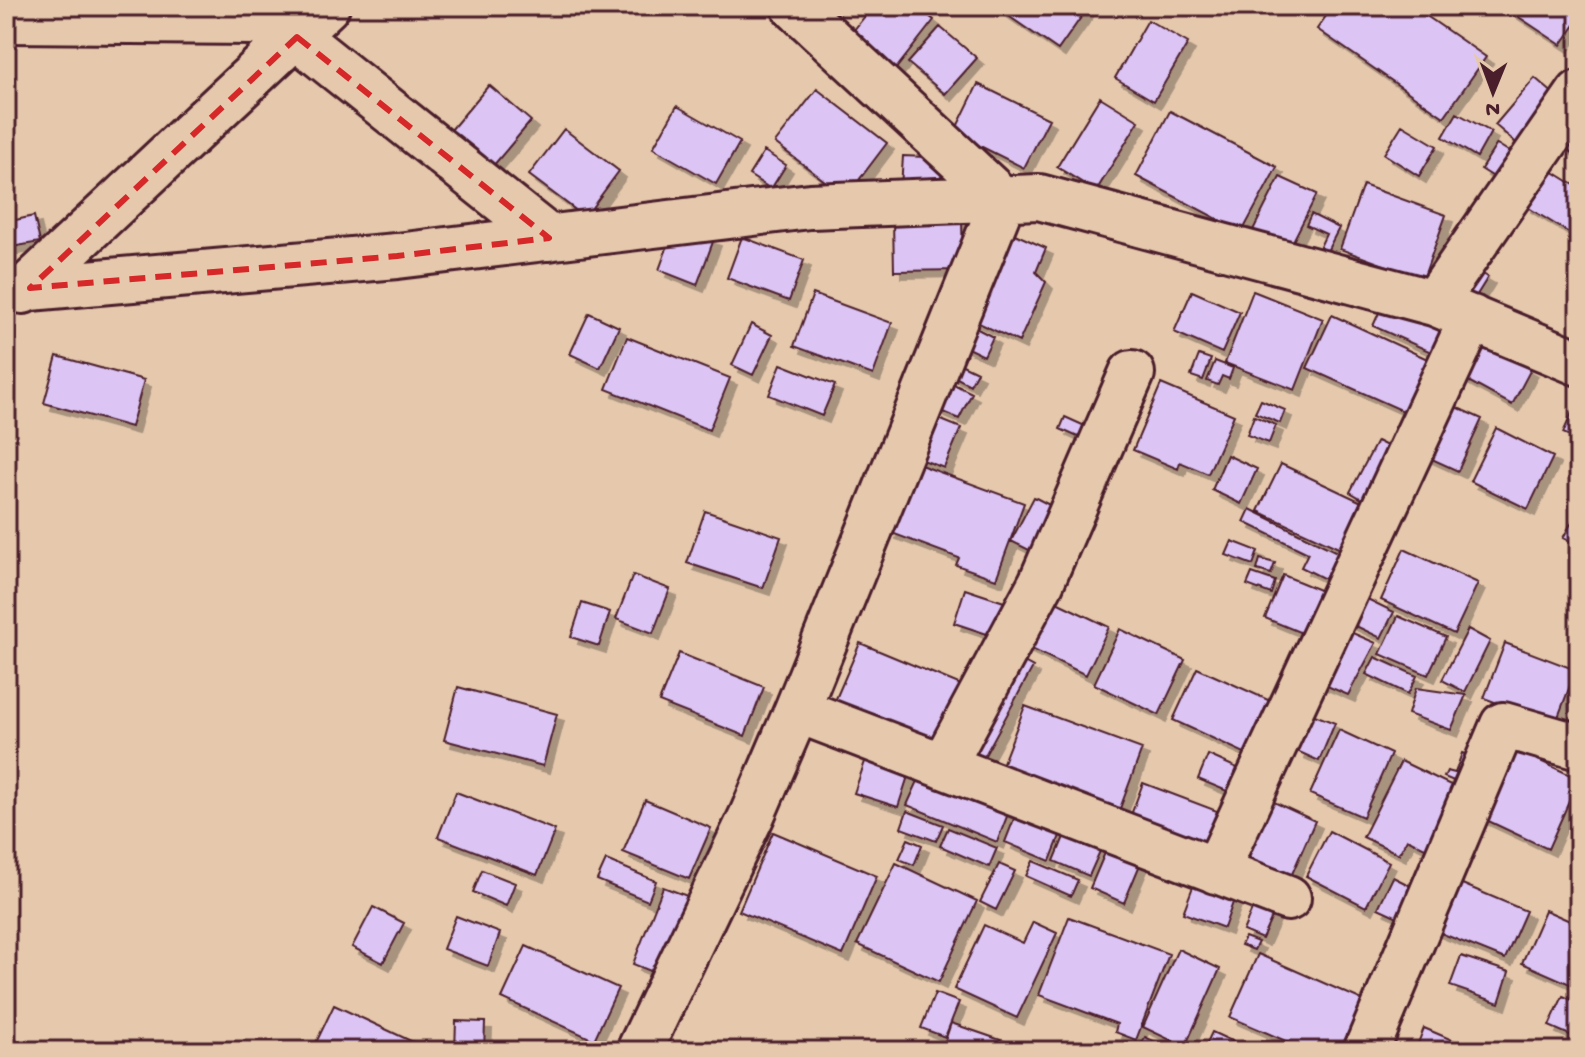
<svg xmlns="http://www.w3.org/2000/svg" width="1585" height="1057" viewBox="0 0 1585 1057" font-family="'Gochi Hand',sans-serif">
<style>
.building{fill:#dcc5f5;stroke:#4a1f2b;stroke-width:2;filter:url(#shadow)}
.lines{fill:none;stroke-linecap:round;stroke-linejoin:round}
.street-casing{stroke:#4a1f2b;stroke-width:50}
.street{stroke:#e6c9ad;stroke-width:44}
.marked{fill:none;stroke:#d62828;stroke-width:6;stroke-dasharray:16 10;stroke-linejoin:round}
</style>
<defs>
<filter id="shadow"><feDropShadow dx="7" dy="7" stdDeviation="0" flood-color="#0004"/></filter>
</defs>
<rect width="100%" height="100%" fill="#e6c9ad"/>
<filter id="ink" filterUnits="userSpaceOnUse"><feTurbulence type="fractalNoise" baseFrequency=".0125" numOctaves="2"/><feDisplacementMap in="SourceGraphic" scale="16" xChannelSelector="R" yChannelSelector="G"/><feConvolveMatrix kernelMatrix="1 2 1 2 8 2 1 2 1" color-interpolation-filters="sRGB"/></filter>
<g filter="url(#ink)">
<path class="building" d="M873,6H916L934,20L891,75L846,40Z
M994,6H1089L1058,50Z
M1333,6H1412L1486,57L1444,117L1317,29Z
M1502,6H1579V19L1561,45Z
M1148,20L1188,43L1154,101L1115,78Z
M940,27L977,58L945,94L908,63Z
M1535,78L1561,100L1521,147L1495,125Z
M978,84L1049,119L1024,168L954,133Z
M489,85L531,121L493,166L451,130Z
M817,89L887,143L846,197L775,143Z
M1100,97L1139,121L1096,191L1057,167Z
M677,106L740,142L716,184L653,148Z
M1170,111L1277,167L1242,232L1136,176Z
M1457,113L1491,132L1477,157L1443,137Z
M1579,121V157L1563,147Z
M1402,125L1437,146L1419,176L1384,154Z
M564,129L619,171L585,217L529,175Z
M1497,144L1524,161L1508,186L1481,169Z
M764,151L786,165L771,189L749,175Z
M903,156L948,158L947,189L901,188Z
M1547,168L1579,188V239L1524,205Z
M1280,177L1317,194L1288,251L1251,234Z
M1363,185L1446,215L1423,279L1340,249Z
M1311,214L1339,228L1324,257L1317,253L1326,234L1306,225Z
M34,216L40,242L6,248V222Z
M962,218L963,270L894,271L893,219Z
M675,226L714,239L697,285L659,270Z
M1008,231L1046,248L1036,272L1046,282L1019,342L968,318Z
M742,237L804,260L789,301L727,278Z
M1471,267L1488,277L1470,306L1454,295Z
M1192,291L1240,312L1222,353L1174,332Z
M1253,291L1323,319L1295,390L1225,363Z
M813,294L892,323L873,375L794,346Z
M1386,297L1454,326L1440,356L1373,326Z
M589,313L619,327L600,368L570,354Z
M1332,315L1434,362L1410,414L1307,368Z
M751,324L772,335L753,375L732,365Z
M968,324L993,337L984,356L959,344Z
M627,337L730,378L709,430L606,389Z
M1478,340L1531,369L1512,405L1459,376Z
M1199,355L1211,359L1203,380L1191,376Z
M57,356L144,380L131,427L44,403Z
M948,358L977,372L970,385L942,370Z
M1215,361L1233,368L1229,379L1222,376L1218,385L1207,381Z
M781,364L835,385L822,416L769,395Z
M943,379L972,393L959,419L931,407Z
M1161,384L1234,415L1208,474L1180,462L1178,469L1133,450Z
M1579,397V440L1563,433Z
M1261,400L1285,410L1280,423L1255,413Z
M1447,403L1482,419L1458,471L1423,455Z
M929,415L961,428L944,468L912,456Z
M1254,416L1276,425L1269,443L1247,435Z
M1065,417L1096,431L1091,443L1060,429Z
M1496,428L1553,457L1528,509L1470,481Z
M1377,441L1399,452L1371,504L1350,492Z
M1227,455L1257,469L1241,504L1212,490Z
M915,463L1024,503L996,579L956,565L959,558L889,532Z
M1281,464L1368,505L1345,551L1258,511Z
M1034,497L1061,511L1039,555L1011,541Z
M1250,509L1345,556L1331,582L1301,567L1308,553L1244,522Z
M1579,509V546L1563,538Z
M705,511L781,537L763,588L687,563Z
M1232,541L1258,551L1253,565L1226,555Z
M1404,549L1478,583L1454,634L1381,600Z
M1260,559L1275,563L1271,574L1257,570Z
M1252,573L1275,581L1271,594L1247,585Z
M633,575L670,589L653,633L616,619Z
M1283,575L1327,593L1309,636L1265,618Z
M965,589L1007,603L996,637L954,623Z
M1353,592L1394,612L1381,638L1339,618Z
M1046,597L1109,627L1086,675L1023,645Z
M582,603L610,612L599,646L571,637Z
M1398,616L1446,637L1428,675L1380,654Z
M1336,626L1376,643L1348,695L1313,680Z
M1120,629L1185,660L1159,715L1094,684Z
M1468,629L1490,641L1465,692L1442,680Z
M860,643L966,687L942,745L835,701Z
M1505,643L1576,670L1555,725L1484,698Z
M679,653L764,687L745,736L659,702Z
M1015,657L1033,667L978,768L960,759Z
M1375,657L1417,676L1408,694L1366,674Z
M1197,668L1277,704L1253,757L1173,720Z
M458,687L557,714L543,766L444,740Z
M1416,688L1466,695L1451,730L1408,714Z
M1025,706L1142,749L1115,822L997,778Z
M1312,714L1335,723L1319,761L1297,751Z
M1339,730L1391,754L1363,817L1310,794Z
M1514,749L1579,779L1548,849L1482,818Z
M1462,753L1476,758L1466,786L1444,777L1447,771L1455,773Z
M1208,755L1244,771L1234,794L1198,779Z
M866,759L909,773L898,807L854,793Z
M1401,761L1461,790L1431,851L1407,839L1399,854L1363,837Z
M923,770L1011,806L997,842L907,805Z
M1143,783L1217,811L1202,852L1128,823Z
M456,792L555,830L537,875L438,837Z
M1261,796L1315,821L1286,888L1231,864Z
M645,800L711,828L689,879L623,852Z
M1018,809L1063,828L1050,861L1005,842Z
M907,811L943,825L936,841L901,828Z
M1068,827L1104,842L1089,876L1054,861Z
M948,828L997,848L989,867L940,846Z
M1329,831L1389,862L1366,907L1306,876Z
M773,832L877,876L843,955L739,911Z
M908,839L922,845L914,865L899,859Z
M1110,841L1144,855L1124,903L1090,888Z
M606,860L656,881L648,901L597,880Z
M1033,861L1078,880L1071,896L1026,876Z
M896,863L977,901L939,982L857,944Z
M999,864L1015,871L996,910L980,902Z
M482,870L515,883L506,906L473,892Z
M1197,876L1237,891L1224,928L1183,913Z
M1393,877L1417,889L1402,919L1378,908Z
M1455,881L1526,911L1505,959L1433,930Z
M663,887L698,900L668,978L633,964Z
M1256,900L1276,908L1262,939L1243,931Z
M373,907L404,923L383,963L352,947Z
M1545,910L1579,925V988L1522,963Z
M456,916L500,933L488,966L443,949Z
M1069,917L1169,954L1136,1040L1115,1032L1117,1024L1039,995Z
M1033,922L1057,933L1017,1018L954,989L984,925L1023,943Z
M1245,937L1258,942L1254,950L1241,945Z
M526,946L618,988L594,1040L502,998Z
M1178,949L1220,969L1185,1047L1143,1027Z
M1258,954L1367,1002L1345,1051H1309L1230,1017Z
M1461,956L1509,972L1499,1003L1450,986Z
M935,993L959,1002L945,1037L921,1028Z
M1563,996L1579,1003V1039L1549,1026Z
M334,1005L428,1049L427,1051H312Z
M456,1021L485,1022L484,1051H455Z
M951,1023L1012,1044L1010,1051L942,1050Z
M1424,1028L1478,1051H1415Z
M1212,1032L1253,1051H1203Z
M1145,1037L1174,1051L1139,1049Z"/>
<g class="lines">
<defs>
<path id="street" d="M794,6L1003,200
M6,20L256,22L297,37L549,238
M30,288L397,256L810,206L1039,197L1434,303L1579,363
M23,291L327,6
M1434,303L1579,93
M797,710L1288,898
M943,766L1041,583L1132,373
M1216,871L1472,318
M639,1051L752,815L797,710L1003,200
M1366,1051L1503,725L1579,747"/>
</defs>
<use href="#street" class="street-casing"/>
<use href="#street" class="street"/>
</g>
</g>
<path class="marked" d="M297,37L549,238L397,256L30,288Z"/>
<rect width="1585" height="1057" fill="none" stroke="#e6c9ad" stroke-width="32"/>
<rect x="16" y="16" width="1553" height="1025" fill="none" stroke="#4a1f2b" stroke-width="3" filter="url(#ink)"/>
<g transform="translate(1493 92) rotate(181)" stroke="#e6c9ad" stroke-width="6" paint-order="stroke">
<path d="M0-6L14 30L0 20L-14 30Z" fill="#4a1f2b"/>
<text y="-12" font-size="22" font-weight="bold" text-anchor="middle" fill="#4a1f2b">N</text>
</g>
</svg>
